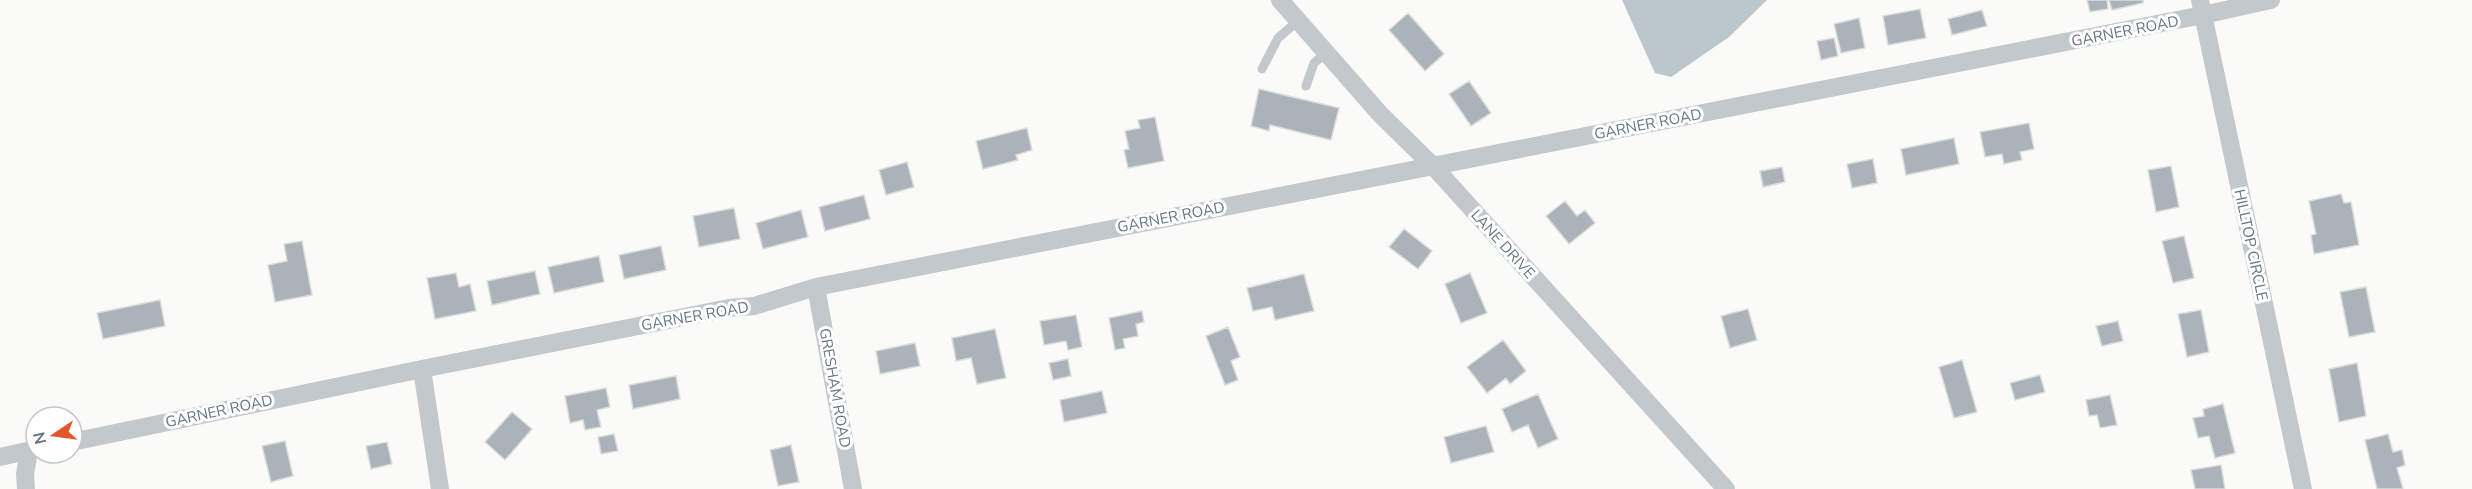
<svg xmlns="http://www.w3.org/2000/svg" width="2472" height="489" viewBox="0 0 2472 489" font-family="'Nunito Sans',sans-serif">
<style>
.water{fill:#bbc7cb}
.building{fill:#aab3b9;stroke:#dcdcda;stroke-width:1.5}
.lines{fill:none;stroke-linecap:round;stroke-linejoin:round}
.lane{stroke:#c3c8cc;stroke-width:9}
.street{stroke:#c3c8cc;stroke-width:18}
.labels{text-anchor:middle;stroke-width:6;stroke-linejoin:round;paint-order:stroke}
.street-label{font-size:15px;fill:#657683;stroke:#fff}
</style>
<rect width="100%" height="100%" fill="#fafaf8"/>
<path class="water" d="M1622,0H1767L1729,37L1671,77L1655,73Z"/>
<path class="building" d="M2087,0H2107L2108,9L2090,12Z
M2109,0H2143V3L2112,10Z
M1920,9L1926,38L1888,45L1883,16Z
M1982,10L1987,26L1952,35L1948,19Z
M1408,13L1444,54L1425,71L1389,30Z
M1859,18L1865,48L1841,53L1834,24Z
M1834,38L1838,56L1821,60L1817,41Z
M1469,81L1491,113L1471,126L1449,94Z
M1259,89L1339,108L1331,140L1270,125L1269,131L1251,126Z
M1155,117L1164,161L1128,168L1124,150L1129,149L1125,131L1140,128L1138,120Z
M2029,123L2034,149L2020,152L2022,160L2004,164L2002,154L1985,157L1980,132Z
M1027,128L1032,150L1016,155L1018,160L983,169L976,141Z
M1954,138L1959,164L1906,175L1901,149Z
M1873,159L1877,183L1852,188L1847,164Z
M907,162L914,187L886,195L879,170Z
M2171,166L2179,207L2156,212L2148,170Z
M1782,167L1785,182L1763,187L1760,171Z
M2341,194L2344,203L2351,202L2359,245L2314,254L2311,235L2316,234L2309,201Z
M864,195L870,219L825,231L819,207Z
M1565,201L1577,216L1585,210L1595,223L1569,244L1546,216Z
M734,208L740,239L699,247L693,216Z
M801,210L808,237L763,249L756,223Z
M1404,229L1432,251L1418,269L1389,247Z
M2184,236L2194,278L2173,283L2162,241Z
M302,241L312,295L275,302L268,265L287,261L284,244Z
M661,246L666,270L624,279L619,255Z
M599,256L604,282L554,293L548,267Z
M535,271L540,294L492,305L487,281Z
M456,273L459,287L470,284L476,311L435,319L427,278Z
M1470,273L1487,313L1461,323L1445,284Z
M1304,274L1314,311L1275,320L1272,307L1253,311L1247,288Z
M2366,287L2375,332L2349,337L2340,292Z
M160,300L165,326L103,339L97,313Z
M1748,309L1757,340L1730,348L1721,316Z
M2201,310L2209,352L2187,357L2178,314Z
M1142,311L1144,322L1136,324L1138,336L1123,339L1125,348L1115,350L1109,318Z
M1076,315L1082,347L1068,350L1066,341L1044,345L1040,321Z
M2118,321L2123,341L2102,346L2096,326Z
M1228,327L1240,357L1231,361L1238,380L1225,385L1206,336Z
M995,329L1006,378L977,384L971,358L956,361L952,338Z
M1503,340L1526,371L1510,384L1506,378L1487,393L1467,367Z
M915,343L920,366L880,374L876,351Z
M1068,359L1071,376L1053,380L1049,363Z
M1962,360L1977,412L1954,418L1939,367Z
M2357,363L2366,416L2339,422L2329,369Z
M2040,375L2045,392L2015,400L2010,383Z
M676,376L680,399L633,409L629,385Z
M606,388L610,407L597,410L601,427L585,430L583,420L570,423L565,396Z
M1102,391L1107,413L1064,422L1060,400Z
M1538,394L1558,439L1538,448L1528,425L1512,432L1502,409Z
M2110,395L2117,425L2100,428L2097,415L2089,416L2086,400Z
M2223,404L2235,453L2215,458L2209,436L2198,438L2193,418L2204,416L2203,409Z
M512,412L532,429L505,460L485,442Z
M1486,426L1494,452L1451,463L1444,437Z
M614,434L618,451L601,454L598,437Z
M2388,434L2393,452L2402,450L2405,465L2397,468L2403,489H2377L2365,440Z
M285,441L293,476L271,482L262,446Z
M387,442L392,464L371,469L366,446Z
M791,445L799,482L778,486L770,450Z
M2221,465L2225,489H2195L2191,470Z"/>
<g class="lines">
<path class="lane" d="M1262,69L1278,38L1298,21
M1306,86L1314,63L1326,53"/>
<path class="street" d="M1280,0L1380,114L1433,166L1726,489
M2200,0L2303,489
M816,287L853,489
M422,369L440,489
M72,442L422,369L729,308L754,306L816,287L2203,15L2271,0
M0,457L36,449
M26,489L25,474L29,451"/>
</g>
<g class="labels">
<g class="street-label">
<text transform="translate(2125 31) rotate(-11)" y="5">GARNER ROAD</text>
<text transform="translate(1648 124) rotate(-11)" y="5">GARNER ROAD</text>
<text transform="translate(1171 217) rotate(-11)" y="5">GARNER ROAD</text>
<text transform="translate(1503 244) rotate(48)" y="5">LANE DRIVE</text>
<text transform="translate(2251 245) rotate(78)" y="5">HILLTOP CIRCLE</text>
<text transform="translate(695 316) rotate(-10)" y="5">GARNER ROAD</text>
<text transform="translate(835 388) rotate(80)" y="5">GRESHAM ROAD</text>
<text transform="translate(219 411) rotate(-12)" y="5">GARNER ROAD</text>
</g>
</g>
<g transform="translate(54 435) rotate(257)"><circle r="28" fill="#ffffff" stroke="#c1c8cd" stroke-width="1.5"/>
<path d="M0-4.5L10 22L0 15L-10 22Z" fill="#e4572e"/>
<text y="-9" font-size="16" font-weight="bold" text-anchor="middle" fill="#657683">N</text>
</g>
</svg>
